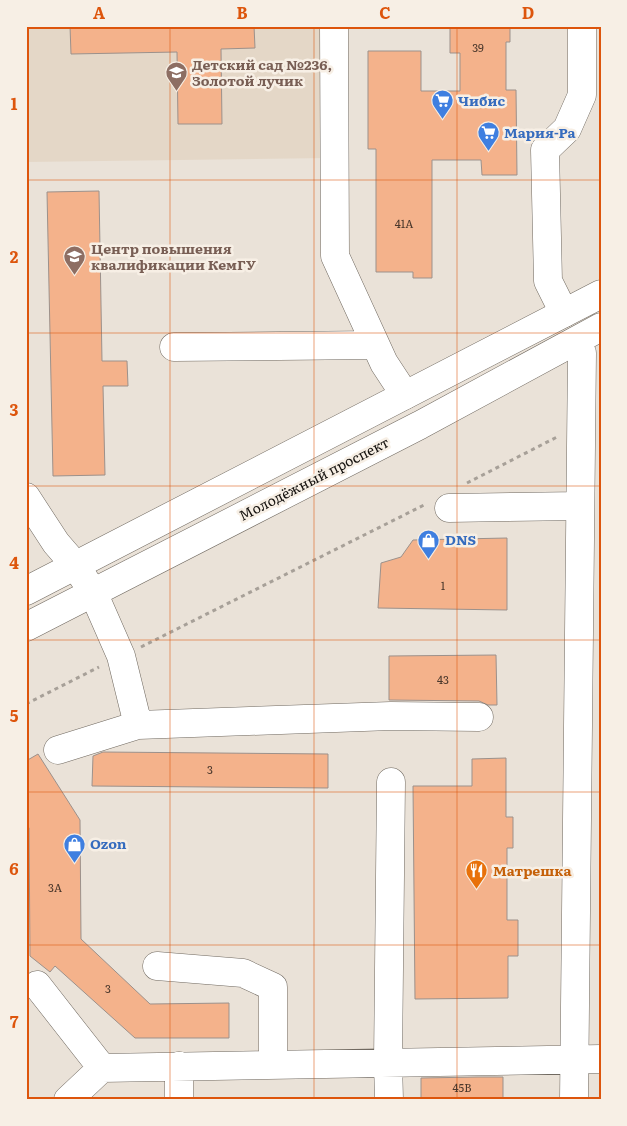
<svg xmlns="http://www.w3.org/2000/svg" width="627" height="1126" viewBox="0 0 627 1126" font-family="Literata,serif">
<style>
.built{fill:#e4d7c7}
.building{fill:#f4b28b;stroke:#9c918b}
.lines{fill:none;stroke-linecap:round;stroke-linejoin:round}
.minor-casing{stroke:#706960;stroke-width:29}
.major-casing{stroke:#706960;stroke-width:29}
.path{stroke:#a7a098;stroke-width:3;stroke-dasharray:4 4;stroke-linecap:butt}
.minor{stroke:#fff;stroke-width:28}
.major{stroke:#fff;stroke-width:28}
.grid{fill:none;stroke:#dd550c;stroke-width:1;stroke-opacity:0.55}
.labels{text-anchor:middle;stroke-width:5;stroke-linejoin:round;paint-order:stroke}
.number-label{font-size:11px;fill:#4b382c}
.education-label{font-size:14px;font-weight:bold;fill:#785e54;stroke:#f7efe5;text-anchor:start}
.shop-label{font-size:14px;font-weight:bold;fill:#366cbe;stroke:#f7efe5;text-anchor:start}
.street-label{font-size:14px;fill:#13100d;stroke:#f7efe5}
.food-label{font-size:14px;font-weight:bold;fill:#c56008;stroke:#f7efe5;text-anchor:start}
.neatline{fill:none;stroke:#dd550c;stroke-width:2}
.grid-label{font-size:16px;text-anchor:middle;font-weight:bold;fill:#dd550c}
</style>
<rect width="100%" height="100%" fill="#eae2d8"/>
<path class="built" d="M26,26H326L328,158L26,162Z"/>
<path class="building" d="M70,26H254L255,48L221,49L222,124H178L177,52L71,54Z
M450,26H510V42H506V90H516L517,175H482L481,160H432V278H413V272H376V149H368V51H421V91H460V53H450Z
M99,191L102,361H127L128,386H103L105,475L53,476L47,192Z
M507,538V610L378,608L381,563L401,557L413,540Z
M496,655L497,705H488L479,701L389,700V656Z
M103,752L328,754V788L92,786L93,756Z
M38,754L80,820L81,939L150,1004L229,1003V1038H135L55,966L50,972L30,956L29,828L26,824V761Z
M506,758V817H513V848H507V920H518V956H508V998L415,999L413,786H472V759Z
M477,1077H503V1100H421V1078Z"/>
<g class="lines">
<defs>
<path id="minor" d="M334,26L335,256L384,363L405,395
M564,313L548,281L545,150L567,129L582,95V26
M174,347L375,345
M26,497L56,543L75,565L93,592L121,656L138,725
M449,508L580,506
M58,750L138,725L391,716L479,717
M157,966L243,973L273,987V1064
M37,985L102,1068L601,1059
M179,1066V1100
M68,1100L102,1068
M389,1100L388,1062L391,782
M574,1100L582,353"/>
<path id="major" d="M26,591L601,294
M26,627L420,425L601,327"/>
</defs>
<use href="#minor" class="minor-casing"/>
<use href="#major" class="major-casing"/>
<path class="path" d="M467,483L557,437
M141,647L426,504
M26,704L99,667"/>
<use href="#minor" class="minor"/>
<use href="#major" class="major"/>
</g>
<path class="grid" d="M170,26V1100M314,26V1100M457,26V1100M26,180H601M26,333H601M26,486H601M26,640H601M26,792H601M26,945H601"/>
<defs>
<symbol id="school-pin" viewBox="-11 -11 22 30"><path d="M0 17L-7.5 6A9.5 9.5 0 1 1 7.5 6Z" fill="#8d6e63" stroke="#f7efe5"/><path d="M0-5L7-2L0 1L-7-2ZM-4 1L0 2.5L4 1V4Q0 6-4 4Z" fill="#fff"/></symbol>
<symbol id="supermarket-pin" viewBox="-11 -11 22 30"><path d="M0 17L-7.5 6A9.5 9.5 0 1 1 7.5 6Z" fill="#3f7fe0" stroke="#f7efe5"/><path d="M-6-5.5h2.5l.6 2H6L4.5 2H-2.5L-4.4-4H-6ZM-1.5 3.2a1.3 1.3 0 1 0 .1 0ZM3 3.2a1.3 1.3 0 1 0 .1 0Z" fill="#fff"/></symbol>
<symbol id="university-pin" viewBox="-11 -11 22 30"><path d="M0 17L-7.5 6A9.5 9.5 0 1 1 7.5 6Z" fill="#8d6e63" stroke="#f7efe5"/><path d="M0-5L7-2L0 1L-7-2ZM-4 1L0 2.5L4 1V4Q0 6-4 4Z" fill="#fff"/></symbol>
<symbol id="shop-pin" viewBox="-11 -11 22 30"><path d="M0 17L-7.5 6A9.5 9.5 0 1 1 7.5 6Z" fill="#3f7fe0" stroke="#f7efe5"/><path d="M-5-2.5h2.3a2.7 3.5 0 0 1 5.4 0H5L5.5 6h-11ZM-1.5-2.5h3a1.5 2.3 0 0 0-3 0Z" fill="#fff"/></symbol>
<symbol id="restaurant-pin" viewBox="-11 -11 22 30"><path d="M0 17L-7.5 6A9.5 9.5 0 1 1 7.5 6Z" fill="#e8710a" stroke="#f7efe5"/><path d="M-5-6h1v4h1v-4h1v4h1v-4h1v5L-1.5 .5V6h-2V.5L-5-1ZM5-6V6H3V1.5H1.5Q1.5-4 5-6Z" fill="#fff"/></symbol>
</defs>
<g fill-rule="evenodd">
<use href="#school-pin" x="164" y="60" width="25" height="34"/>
<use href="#supermarket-pin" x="430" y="88" width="25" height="34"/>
<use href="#supermarket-pin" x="476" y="120" width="25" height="34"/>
<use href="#university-pin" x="62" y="244" width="25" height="34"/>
<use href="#shop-pin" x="416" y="528" width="25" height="34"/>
<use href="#shop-pin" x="62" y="832" width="25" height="34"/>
<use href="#restaurant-pin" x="464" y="858" width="25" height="34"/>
</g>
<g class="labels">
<g class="number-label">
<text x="478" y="52">39</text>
<text x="404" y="228">41А</text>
<text x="443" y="590">1</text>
<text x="443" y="684">43</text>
<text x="210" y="774">3</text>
<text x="55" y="892">3А</text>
<text x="108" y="993">3</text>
<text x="462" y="1092">45В</text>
</g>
<g class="education-label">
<text x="192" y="70">Детский сад №236,<tspan x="192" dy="16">Золотой лучик</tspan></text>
<text x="91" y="254">Центр повышения<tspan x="91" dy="16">квалификации КемГУ</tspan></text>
</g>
<g class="shop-label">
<text x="458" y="106">Чибис</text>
<text x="504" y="138">Мария-Ра</text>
<text x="445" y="545">DNS</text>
<text x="90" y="849">Ozon</text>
</g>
<g class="street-label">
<text transform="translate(314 479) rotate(-27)" y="5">Молодёжный проспект</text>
</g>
<g class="food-label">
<text x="493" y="876">Матрешка</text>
</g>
</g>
<rect width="627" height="1126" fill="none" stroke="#f7efe5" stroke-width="55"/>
<rect x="28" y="28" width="572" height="1070" class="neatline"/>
<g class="grid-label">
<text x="99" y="19">A</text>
<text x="242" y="19">B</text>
<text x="385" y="19">C</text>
<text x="528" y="19">D</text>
<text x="14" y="110">1</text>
<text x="14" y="263">2</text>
<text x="14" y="416">3</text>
<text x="14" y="569">4</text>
<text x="14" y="722">5</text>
<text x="14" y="875">6</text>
<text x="14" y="1028">7</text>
</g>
</svg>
